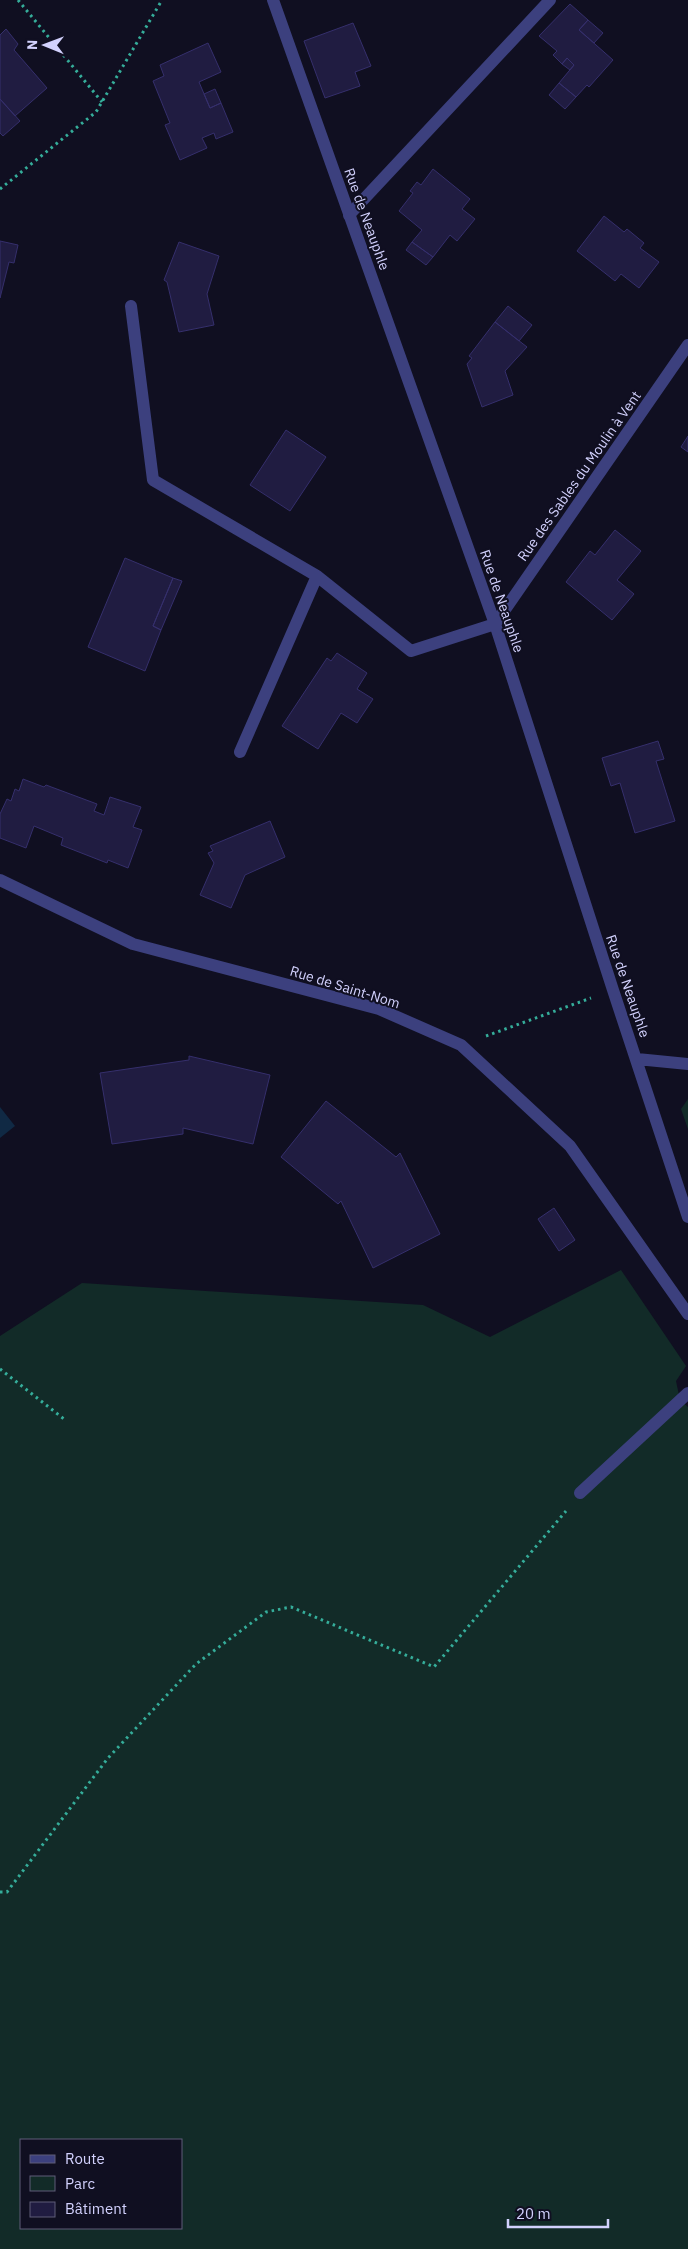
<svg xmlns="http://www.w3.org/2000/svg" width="688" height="2249" viewBox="0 0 688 2249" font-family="'IBM Plex Sans',sans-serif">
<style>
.green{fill:#122b28;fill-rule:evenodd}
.water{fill:#102944}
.building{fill:#201c41;stroke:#352f6c}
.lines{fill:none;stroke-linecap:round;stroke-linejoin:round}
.path{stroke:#35ad9a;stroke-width:3;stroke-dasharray:2.5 4;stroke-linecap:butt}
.lane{stroke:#3c407e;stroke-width:12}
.street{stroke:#3c407e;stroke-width:12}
.labels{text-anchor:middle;stroke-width:4;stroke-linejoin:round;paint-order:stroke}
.street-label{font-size:14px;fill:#d2d1fd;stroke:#100f21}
</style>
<rect width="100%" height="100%" fill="#100f21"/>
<path class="green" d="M688,1099V1129L681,1109Z
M621,1270L686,1366L676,1381L680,1400L688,1407V2249H0V1336L82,1283L423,1305L490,1337ZM21,2140H181V2228H21Z"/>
<path class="water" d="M0,1107L15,1126L0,1138Z"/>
<path class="building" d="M570,4L588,20L579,30L613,60L589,87L587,85L576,97L559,83L574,65L567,58L562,64L553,55L557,51L539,36Z
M588,20L603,33L594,43L579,30Z
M353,23L371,66L355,72L360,86L325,98L304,41Z
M6,29L18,44L14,50L47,88L15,116L0,99V35Z
M208,43L221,72L199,82L210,108L221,103L233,132L216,139L214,133L202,138L207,148L180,160L165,125L170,123L153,81L164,76L160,65Z
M567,58L574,65L570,70L562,64Z
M559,83L576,97L565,109L549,95Z
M215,89L221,103L210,108L204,94Z
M0,99L20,121L3,136L0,133Z
M433,169L470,199L462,209L475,219L457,241L450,235L433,257L412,242L422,230L399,211L413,193L410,191L417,182L421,185Z
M604,216L624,232L627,229L644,243L640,248L659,262L639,288L621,274L615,281L577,251Z
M0,241L18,245L14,263L9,262L0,298Z
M179,242L219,256L207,294L214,325L179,332L167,282L164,280Z
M412,242L433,257L426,265L406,250Z
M508,306L532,325L519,341L495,322Z
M495,322L527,347L505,371L513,395L482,407L467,364L472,358L469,356Z
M286,430L326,457L290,511L250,485Z
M688,436V452L681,447Z
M615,530L641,551L617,580L634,594L612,620L566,582L590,551L595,555Z
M125,558L173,578L153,626L161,630L145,671L88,647Z
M173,578L182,581L161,630L153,626Z
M337,653L367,673L357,689L373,699L357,723L341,713L318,749L282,726L327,658L331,661Z
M658,741L664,759L656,761L675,821L635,833L620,783L611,786L602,758Z
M23,779L44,787L46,785L97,804L94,811L104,815L110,797L141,807L133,827L142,830L128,868L108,860L107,863L61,845L63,838L34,826L26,848L0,838V814L7,799L11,801L15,789L19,791Z
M270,821L285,857L245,875L231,908L200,895L214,863L208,853L213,851L210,846Z
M189,1056L270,1075L253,1144L183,1128V1134L112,1144L100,1073L189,1060Z
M326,1101L396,1157L400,1153L440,1234L373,1268L341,1201L338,1204L281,1157Z
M554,1208L575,1240L559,1251L538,1219Z"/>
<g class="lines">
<path class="path" d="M18,0L102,102
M0,189L96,112L162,0
M486,1036L591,998
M0,1369L64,1419
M0,1892H7L108,1758L196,1664L266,1612L291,1607L434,1667L566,1511"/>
<path class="lane" d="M349,215L550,0
M580,1493L688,1393"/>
<path class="street" d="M273,0L495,624L613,990L688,1217
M131,306L153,480L317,576L411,651L495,624L688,345
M240,752L317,576
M0,880L133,944L379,1009L461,1045L570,1146L688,1314
M637,1059L688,1064"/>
</g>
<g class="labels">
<g class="street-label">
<text transform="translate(367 219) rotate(70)" y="5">Rue de Neauphle</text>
<text transform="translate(579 476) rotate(-55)" y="5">Rue des Sables du Moulin à Vent</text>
<text transform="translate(502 601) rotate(71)" y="5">Rue de Neauphle</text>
<text transform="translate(628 986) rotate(71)" y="5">Rue de Neauphle</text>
<text transform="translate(345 987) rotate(17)" y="5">Rue de Saint-Nom</text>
</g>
</g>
<rect x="20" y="2139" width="162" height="90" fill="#100f21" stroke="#5e5d79"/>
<rect x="30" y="2155" width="25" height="8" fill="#3c407e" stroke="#5e5d79"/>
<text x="65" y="2164" font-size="15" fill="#d2d1fd">Route</text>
<rect x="30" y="2176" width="25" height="15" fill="#122b28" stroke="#5e5d79"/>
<text x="65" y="2189" font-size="15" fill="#d2d1fd">Parc</text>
<rect x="30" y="2202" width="25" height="15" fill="#201c41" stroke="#5e5d79"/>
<text x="65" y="2214" font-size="15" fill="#d2d1fd">Bâtiment</text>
<g transform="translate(45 45) rotate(271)" stroke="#100f21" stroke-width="4" paint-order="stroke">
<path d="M0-4L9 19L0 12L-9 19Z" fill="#d2d1fd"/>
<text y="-8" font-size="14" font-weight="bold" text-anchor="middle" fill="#d2d1fd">N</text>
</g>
<path d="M508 2219v8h100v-8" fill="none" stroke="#d2d1fd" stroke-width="2.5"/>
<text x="516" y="2219" font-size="15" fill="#d2d1fd" stroke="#100f21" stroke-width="4" paint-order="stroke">20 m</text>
</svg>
